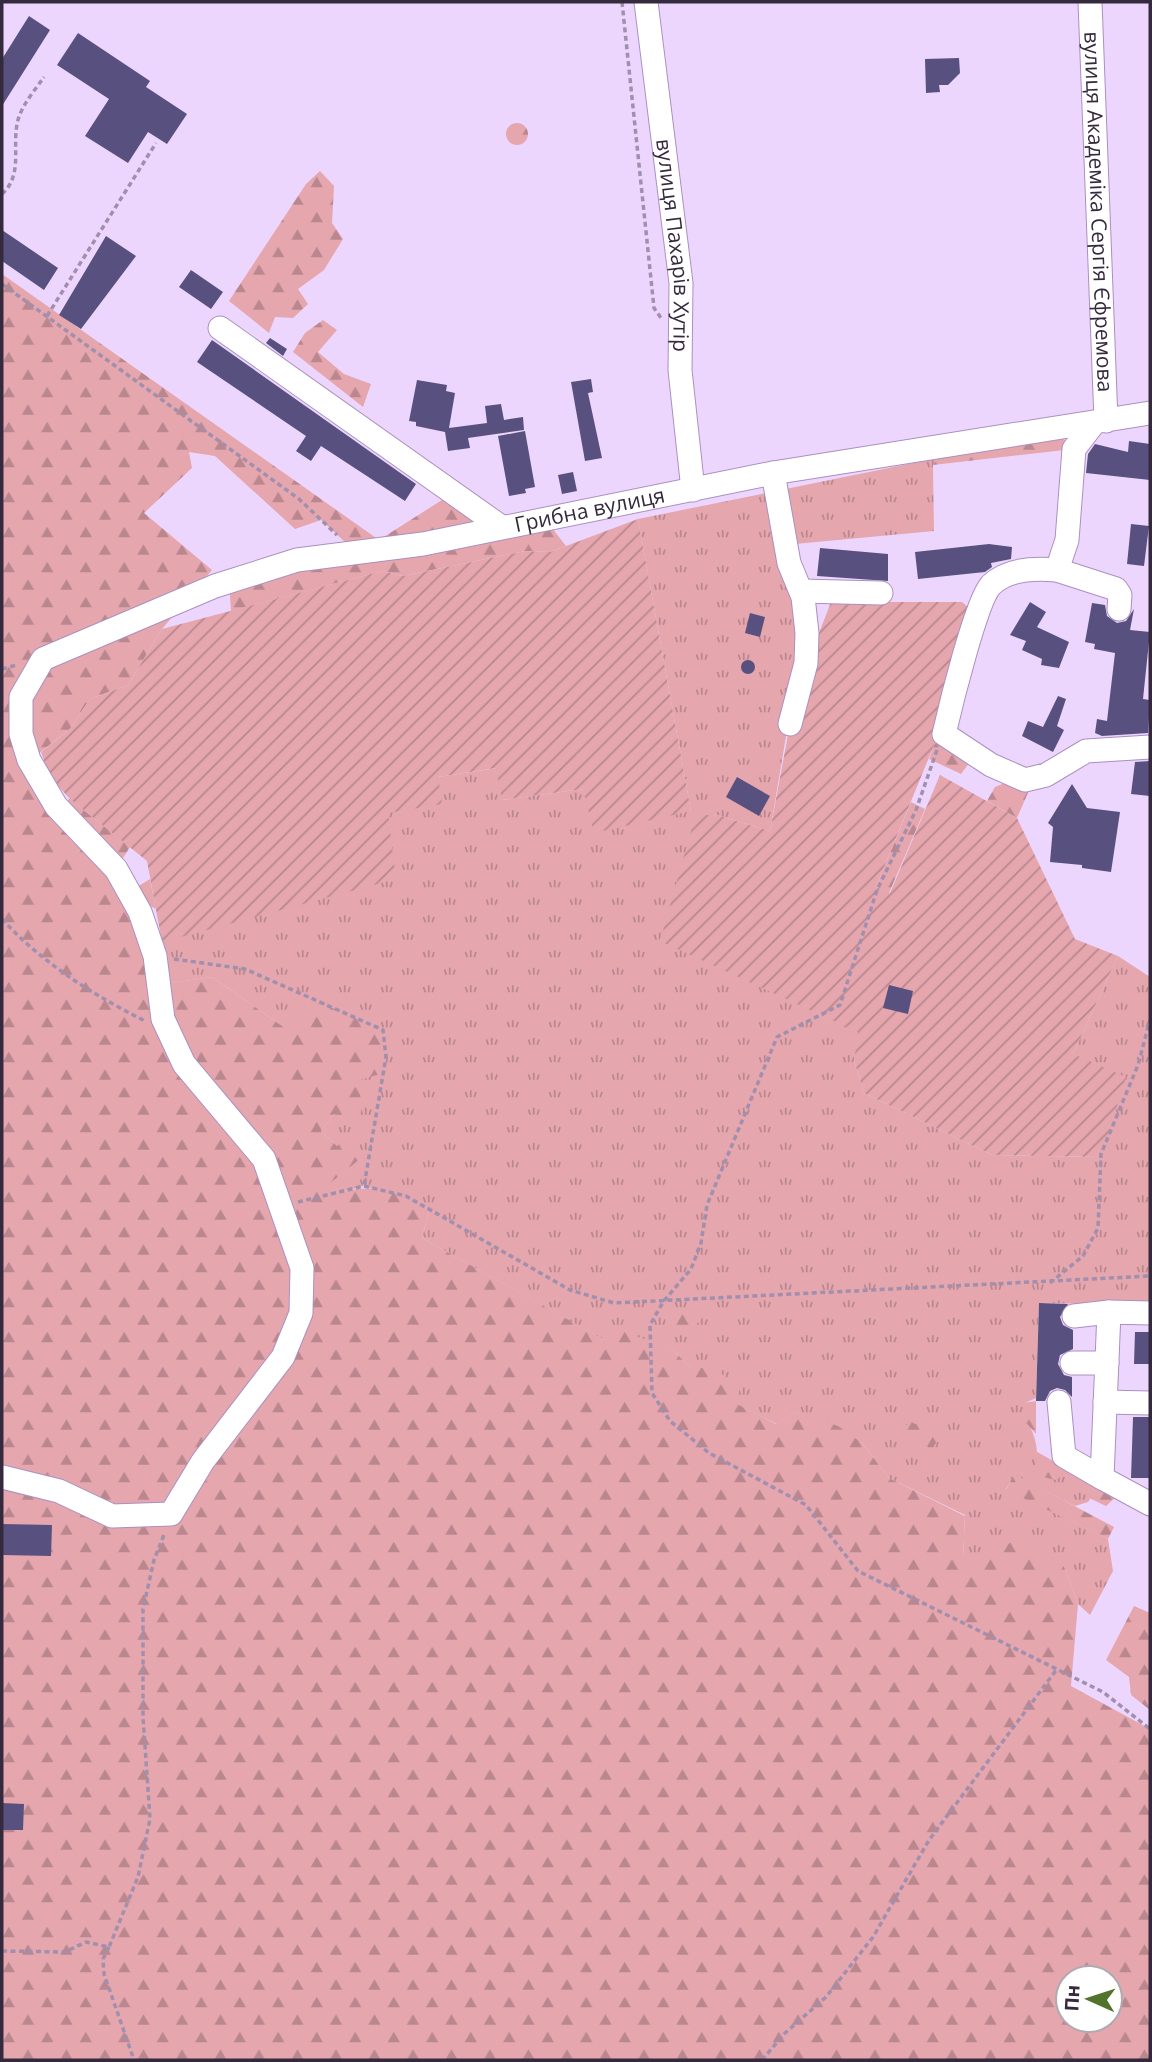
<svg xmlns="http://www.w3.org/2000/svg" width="1152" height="2062" viewBox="0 0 1152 2062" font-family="'Open Sans',sans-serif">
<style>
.grass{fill:url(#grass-tufts)}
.forest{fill:url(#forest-firs);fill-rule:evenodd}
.garden{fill:url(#garden-furrows)}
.building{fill:#58517f}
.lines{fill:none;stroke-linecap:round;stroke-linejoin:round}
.minor-casing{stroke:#ab90bf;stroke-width:25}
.path{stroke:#a18fae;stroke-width:3.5;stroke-dasharray:5 3.5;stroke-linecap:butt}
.minor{stroke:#fff;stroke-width:23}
.labels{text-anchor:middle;stroke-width:7;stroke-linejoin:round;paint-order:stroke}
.street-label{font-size:21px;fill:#352a3d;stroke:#fff}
</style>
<defs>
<pattern id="grass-tufts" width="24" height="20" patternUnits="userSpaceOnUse" patternTransform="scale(1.75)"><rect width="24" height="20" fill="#e5a6ae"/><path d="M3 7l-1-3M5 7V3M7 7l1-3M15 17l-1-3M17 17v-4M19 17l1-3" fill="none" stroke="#ba878f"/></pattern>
<pattern id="forest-firs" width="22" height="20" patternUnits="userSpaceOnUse" patternTransform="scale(1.75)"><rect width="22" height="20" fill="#e5a6ae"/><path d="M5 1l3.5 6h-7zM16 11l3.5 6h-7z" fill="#ba878f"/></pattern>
<pattern id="garden-furrows" width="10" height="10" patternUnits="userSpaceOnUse" patternTransform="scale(1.75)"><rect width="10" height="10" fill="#e5a6ae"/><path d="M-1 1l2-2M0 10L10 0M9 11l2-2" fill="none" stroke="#ba878f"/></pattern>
</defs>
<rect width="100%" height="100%" fill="#edd6fe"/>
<path class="grass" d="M938,458L933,465L934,531L795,544L792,600L801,648L770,831L714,814L660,940L859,1032L854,1061L864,1093L992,1155L1101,1157L1073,1054L1118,956L1150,977V1305L1039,1303L1036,1398L1023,1404C1026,1423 1036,1433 1037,1452L1098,1487L1088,1502L1075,1506L1014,1475L1006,1489L1108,1539L1113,1571L1090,1615L1078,1604L1063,1564L963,1559L965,1515L889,1478L862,1443L797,1412L777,1424L734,1403L714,1368H691L672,1349L602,1339L422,1238L429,1210L364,1186L342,1192L328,1184L359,1160L337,1146L321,1131L334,1114L285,1028L212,977L158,985L162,942L388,812L438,777L497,768L503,800L583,789L691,811L638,519Z"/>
<path class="forest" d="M506 134a11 11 0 1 1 22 0a11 11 0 1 1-22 0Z
M320,171L334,186L332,223L343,239L324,270L298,289L308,304L293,318L275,317L269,333L229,301L306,184Z
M2,274L379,540L453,493L480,511L478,531L545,519L566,546L550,552L525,551L403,576L382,571L231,611L229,582L356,552L321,520L295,529L215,456L189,452L192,468L144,513L212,570L162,629L128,685L90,699L70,729L30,760L56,806L70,799L130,847L116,869L156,985L212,977L285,1028L321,1003L383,1030L386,1057L383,1073L360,1080L361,1112L345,1119L334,1114L321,1131L337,1146L349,1137L360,1143L359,1160L329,1184L342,1192C376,1183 400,1192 429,1210L422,1238L601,1338L616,1329L672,1349L691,1368H714L740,1388L735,1403L776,1424L797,1412L838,1426L862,1443L889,1478L965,1516L963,1559L1016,1541L1063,1564L1078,1604L1071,1686L1148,1728L1150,1710L1131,1695L1129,1677L1106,1660L1134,1606L1150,1613V2060H2ZM1068,1978H1110V2020H1068Z
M323,320L337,330L318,352L344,374L371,384L363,407L293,352L305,333Z
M1061,437L1074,449L933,465L938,458Z
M944,734L975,755L961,774L929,759L934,745Z
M1017,778L1034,779L1017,818L987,801L995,787Z
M911,802L925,809L889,893L876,887Z
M150,879L156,909L145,903L137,887Z
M673,1313H707L688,1333L665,1321Z
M1036,1401V1434L1023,1419V1403Z
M911,1422L942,1436L931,1449L901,1429Z
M1037,1452L1069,1470L1056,1480L1035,1475Z
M1014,1474L1114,1527L1108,1539L1006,1490Z
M1098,1487L1116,1497L1106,1506L1089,1498Z"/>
<path class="garden" d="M638,519L691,811L594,833L583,789L502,800L496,768L438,777L442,804L388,813L396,879L162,942L147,861L70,799L50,777L41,752L70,729L90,699L128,685L162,629L382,571L403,576L525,551L550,552Z
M831,602H962L977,615L946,727L934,745L876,887L890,893L940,775L1017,818L1075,939L1118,956L1073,1054L1126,1077L1101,1157L992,1155L864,1093L854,1061L858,1032L660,941L695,817L714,814L770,831L790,724L805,669Z"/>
<path class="building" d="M29,16L50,30L2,106V59Z
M78,33L150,81L146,87L187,114L167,144L148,132L128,163L85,136L109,99L57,65Z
M959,58L960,73L948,85H939L940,92L926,93L925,59Z
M2,230L58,268L44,290L2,261Z
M106,236L136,256L81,329L59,315Z
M191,270L223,292L211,309L179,287Z
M270,338L287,349L283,356L266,343Z
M212,340L416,484L405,501L321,446L311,461L296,451L306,436L197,362Z
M591,379L593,392L588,393L602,458L585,461L571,382Z
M417,380L447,385L446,391L455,393L449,428L487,423L485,406L501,404L504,420L523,417L524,430L468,438L470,448L448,451L445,432L416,426V422L409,421Z
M525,431L535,487L525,489L526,493L509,496L498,436Z
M1129,441L1150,444V480L1086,473L1088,454L1095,444L1128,452Z
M573,472L577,491L562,494L558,475Z
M1131,524L1149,526L1144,566L1127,564Z
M989,544L1012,547L1011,559L991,563L992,567L985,572L918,579L915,552Z
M820,548L888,554V581L817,576Z
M1030,602L1046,612L1037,627L1069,642L1059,668L1041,665L1042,659L1022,650L1026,641L1010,635Z
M1092,603L1105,605L1107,616L1117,623L1126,621L1134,609L1130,630L1150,632L1143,699L1150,700L1148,733L1102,736L1095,733L1097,719L1107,721L1115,653L1094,649L1095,644L1085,642Z
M750,613L765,617L760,637L745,633Z
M741 667a7 7 0 1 1 14 0a7 7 0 1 1-14 0Z
M1058,696L1066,699L1057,726L1064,730L1053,752L1022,736L1028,721L1043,727Z
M1150,761V796L1131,794L1135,762Z
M737,777L770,796L759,816L726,797Z
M1072,784L1087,808L1120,812L1111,872L1082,868V865L1050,862L1053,827L1048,823Z
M889,985L913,991L908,1014L883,1008Z
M1039,1303L1068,1304L1060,1317L1063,1325L1073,1330V1349L1060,1355L1058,1364L1064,1375L1072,1377V1397L1065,1390L1057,1388L1050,1391L1045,1401H1036Z
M1135,1332H1150V1364H1134Z
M1133,1417H1150V1478H1131Z
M2,1524L52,1525L51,1556L2,1555Z
M2,1803L24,1804L23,1830H2Z"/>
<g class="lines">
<defs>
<g id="minor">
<path id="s1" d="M646,2L681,283L680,370L693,490"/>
<path id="s2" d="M1090,2L1106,421"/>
<path d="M220,328L500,526"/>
<path d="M1094,423L1074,449L1067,540L1057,570C1036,568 1007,569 991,585C976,601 950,708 944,734L991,765L1025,780L1046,775L1086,751L1150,747"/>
<path d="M773,473L789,563L803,597L807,633L806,663L790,724"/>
<path d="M1057,570L1116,589L1120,595L1119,609"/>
<path d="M801,591L881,593"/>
<path d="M1150,1313L1109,1312L1102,1478L1150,1504"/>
<path d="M1074,1316L1109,1312"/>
<path d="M1072,1363H1107"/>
<path d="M1059,1402L1064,1456L1102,1478"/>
<path d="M1105,1402L1150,1403"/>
<path id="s3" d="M2,1477L59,1491L112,1516L171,1514L203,1461L283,1357L301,1313L302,1268L264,1159L184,1064L163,1019L155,956L140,912L116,869L56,806L29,760L21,734V697L43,659L215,586L297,560L423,544L773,473L1150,413"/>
</g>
</defs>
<use href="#minor" class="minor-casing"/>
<path class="path" d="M622,2L654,308L661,318
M2,194C24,174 11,146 18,120C22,105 35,90 44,77
M2,284L299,499L337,535
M47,316L156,143
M2,669L17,665
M937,750L916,810L877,890L840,1005L777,1037L707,1205L701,1243L691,1269L663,1302L650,1325L652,1393L670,1421L709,1453L806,1505L858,1571L1103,1692L1150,1729
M2,919C41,962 93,995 145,1021
M174,959L245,969L383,1030L386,1057L364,1186
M298,1202L364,1186L406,1196L570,1290L614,1303L1150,1276
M1050,1283L1083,1256L1098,1228L1101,1154L1138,1065L1150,1020
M109,1947L103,1959L104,1974L134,2060
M2,1951L65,1952L86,1942L109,1947L138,1877L150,1819L143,1717V1609L154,1560L165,1532
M762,2060L784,2034L826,1997L873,1937L929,1840L1057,1669"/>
<use href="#minor" class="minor"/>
</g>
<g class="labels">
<g class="street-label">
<text dy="7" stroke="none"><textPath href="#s2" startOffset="210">вулиця Академіка Сергія Єфремова</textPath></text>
<text dy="7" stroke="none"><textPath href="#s1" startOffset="245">вулиця Пахарів Хутір</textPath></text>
<text dy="7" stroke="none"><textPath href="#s3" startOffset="1729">Грибна вулиця</textPath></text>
</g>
</g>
<rect width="1152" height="2062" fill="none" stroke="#352a3d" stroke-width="7"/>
<g transform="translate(1089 1999) rotate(273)"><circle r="33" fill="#ffffff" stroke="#aeaab1" stroke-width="2"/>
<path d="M0-5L12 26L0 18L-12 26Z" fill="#51732b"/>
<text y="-10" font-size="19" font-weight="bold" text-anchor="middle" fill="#352a3d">Пн</text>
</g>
</svg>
